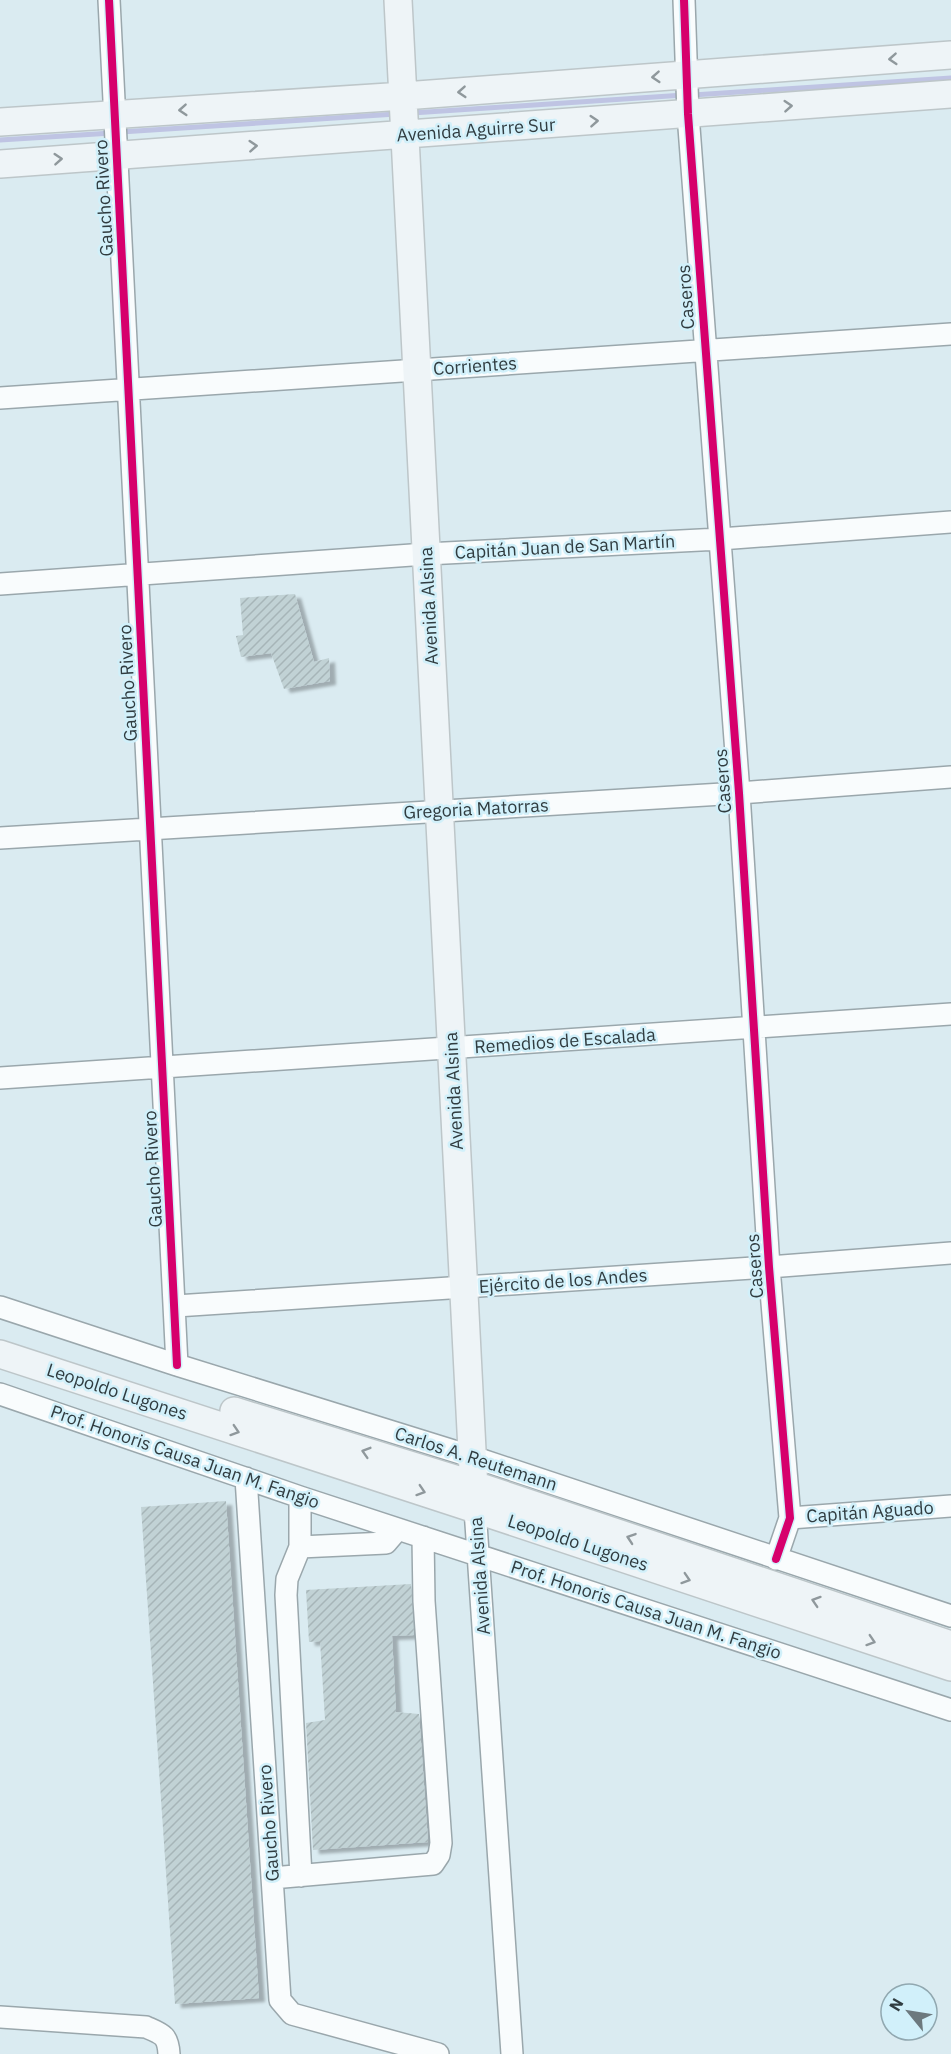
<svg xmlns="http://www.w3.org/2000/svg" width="951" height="2054" viewBox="0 0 951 2054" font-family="'IBM Plex Sans',sans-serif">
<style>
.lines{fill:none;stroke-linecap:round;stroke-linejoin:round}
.stream{stroke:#bfc4e3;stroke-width:5}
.building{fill:url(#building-hatch);filter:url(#shadow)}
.minor-casing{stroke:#9aa7ac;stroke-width:24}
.major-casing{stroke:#bdc6c9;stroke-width:30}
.minor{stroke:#f9fcfd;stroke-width:21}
.major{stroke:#eef4f7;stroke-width:27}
.cycleway-casing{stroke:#d1f0fa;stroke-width:11}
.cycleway{stroke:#d6006c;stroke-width:8}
.oneway{stroke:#8f989c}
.labels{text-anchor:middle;stroke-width:5;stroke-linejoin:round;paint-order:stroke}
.street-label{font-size:18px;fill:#303c40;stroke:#d1f0fa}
</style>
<defs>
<pattern id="building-hatch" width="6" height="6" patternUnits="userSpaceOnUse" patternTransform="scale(1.5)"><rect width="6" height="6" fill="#c1d2d5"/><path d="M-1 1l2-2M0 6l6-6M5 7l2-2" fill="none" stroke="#a6b5b8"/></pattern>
<filter id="shadow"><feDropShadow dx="6" dy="4" stdDeviation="1.5" flood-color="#0004"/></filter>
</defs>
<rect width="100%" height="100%" fill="#daebf1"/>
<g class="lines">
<path class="stream" d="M693,95L951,78
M412,113L684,95
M121,132L396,114
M0,140L112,133"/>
</g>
<path class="building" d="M295,594L314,662L329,658L330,681L284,689L271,653L241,657L236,636L243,635L240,598Z
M226,1501L259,1998L175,2004L141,1507Z
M411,1584L414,1635L392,1636L396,1712L419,1714L428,1842L313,1850L306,1723L325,1720L320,1641L309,1642L306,1590Z"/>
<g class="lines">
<defs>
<path id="minor" d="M109,0L177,1365
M684,0L688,114L739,793L769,1267L790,1518L776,1559
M0,398L951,334
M0,584L426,554L720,539L951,522
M0,838L739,793L951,777
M0,1078L951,1014
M176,1306L769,1267L951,1253
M0,1307L177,1365L473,1457L951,1616
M0,1394L300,1497L951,1710
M246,1478L280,2000L292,2014L438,2054
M300,1497V1547L287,1579L286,1595L301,1876
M475,1509L512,2054
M790,1518L951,1506
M300,1547L386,1543L398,1529
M272,1878L433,1864L439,1855L441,1843L424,1601L423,1537
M0,2017L146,2027C162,2034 168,2035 169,2054"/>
<path id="major" d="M398,0L475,1509
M0,122L404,96L951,55
M0,164L951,94
M0,1354L475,1509L951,1667
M234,1411L474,1485L951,1645"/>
</defs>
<use href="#minor" class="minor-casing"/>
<use href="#major" class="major-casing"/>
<use href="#minor" class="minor"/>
<use href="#major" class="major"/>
<defs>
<path id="cycleway" d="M109,0L177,1365
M684,0L688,114L739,793L769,1267L790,1518L776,1559"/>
</defs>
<use href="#cycleway" class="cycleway-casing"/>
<use href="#cycleway" class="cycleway"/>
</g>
<defs><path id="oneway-chevron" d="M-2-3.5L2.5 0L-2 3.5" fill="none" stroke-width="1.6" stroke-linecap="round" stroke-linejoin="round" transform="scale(1.5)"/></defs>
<g class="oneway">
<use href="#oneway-chevron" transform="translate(893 59) rotate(176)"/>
<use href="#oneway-chevron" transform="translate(656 77) rotate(176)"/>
<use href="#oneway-chevron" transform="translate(462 92) rotate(176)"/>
<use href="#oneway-chevron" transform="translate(788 106) rotate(-4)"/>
<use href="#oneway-chevron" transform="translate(183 110) rotate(176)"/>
<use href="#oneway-chevron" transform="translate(594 121) rotate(-4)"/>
<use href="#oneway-chevron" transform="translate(253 146) rotate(-4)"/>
<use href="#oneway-chevron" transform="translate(58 159) rotate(-4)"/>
<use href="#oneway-chevron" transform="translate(235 1431) rotate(18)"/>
<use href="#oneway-chevron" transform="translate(366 1452) rotate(-163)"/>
<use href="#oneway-chevron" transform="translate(421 1491) rotate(18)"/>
<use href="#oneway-chevron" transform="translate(631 1538) rotate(-161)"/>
<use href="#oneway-chevron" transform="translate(686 1579) rotate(18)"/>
<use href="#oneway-chevron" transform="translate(816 1601) rotate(-162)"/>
<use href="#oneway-chevron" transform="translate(871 1641) rotate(18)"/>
</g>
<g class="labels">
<g class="street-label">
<text transform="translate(476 130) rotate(-4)" y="6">Avenida Aguirre Sur</text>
<text transform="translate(104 198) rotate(-93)" y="6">Gaucho Rivero</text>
<text transform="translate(686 297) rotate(-94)" y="6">Caseros</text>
<text transform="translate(475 366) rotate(-4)" y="6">Corrientes</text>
<text transform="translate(565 547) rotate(-3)" y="6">Capitán Juan de San Martín</text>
<text transform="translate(429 606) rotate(-93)" y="6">Avenida Alsina</text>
<text transform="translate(128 683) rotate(-93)" y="6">Gaucho Rivero</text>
<text transform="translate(723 781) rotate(-94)" y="6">Caseros</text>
<text transform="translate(476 809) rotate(-3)" y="6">Gregoria Matorras</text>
<text transform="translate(565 1041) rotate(-4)" y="6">Remedios de Escalada</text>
<text transform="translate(454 1091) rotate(-93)" y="6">Avenida Alsina</text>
<text transform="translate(153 1169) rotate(-93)" y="6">Gaucho Rivero</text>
<text transform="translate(755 1266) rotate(-94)" y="6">Caseros</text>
<text transform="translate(563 1281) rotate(-4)" y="6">Ejército de los Andes</text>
<text transform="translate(117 1392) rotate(18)" y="6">Leopoldo Lugones</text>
<text transform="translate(185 1457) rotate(19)" y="6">Prof. Honoris Causa Juan M. Fangio</text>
<text transform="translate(476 1459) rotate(18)" y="6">Carlos A. Reutemann</text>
<text transform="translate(870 1512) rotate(-4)" y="6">Capitán Aguado</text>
<text transform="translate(578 1543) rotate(18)" y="6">Leopoldo Lugones</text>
<text transform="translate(480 1576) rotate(-94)" y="6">Avenida Alsina</text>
<text transform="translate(646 1610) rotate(18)" y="6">Prof. Honoris Causa Juan M. Fangio</text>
<text transform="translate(269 1823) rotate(-94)" y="6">Gaucho Rivero</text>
</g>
</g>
<g transform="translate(909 2012) rotate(300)"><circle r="28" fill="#d1f0fa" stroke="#91a8b0" stroke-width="1.5"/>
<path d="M0-4.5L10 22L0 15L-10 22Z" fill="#6c797e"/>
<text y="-9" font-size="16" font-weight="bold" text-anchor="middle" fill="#303c40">N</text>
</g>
</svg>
